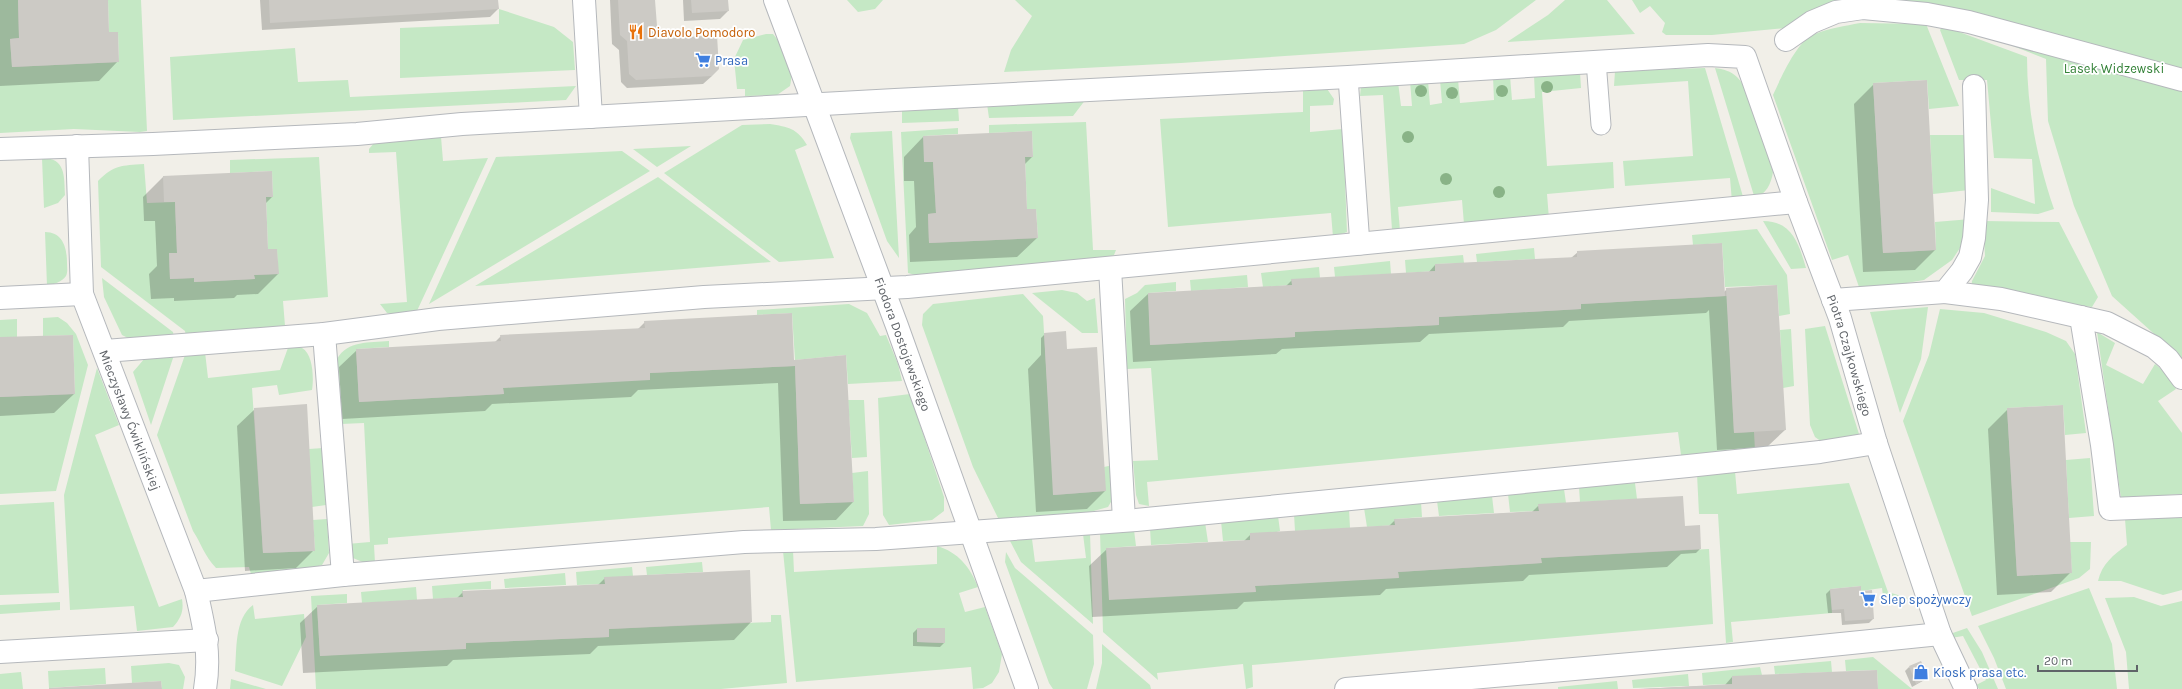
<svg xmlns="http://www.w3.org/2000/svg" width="2182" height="689" viewBox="0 0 2182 689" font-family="Karla,sans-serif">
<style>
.green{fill:#c5e8c5;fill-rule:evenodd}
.shadow{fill:#0003}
.building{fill:#cccac5}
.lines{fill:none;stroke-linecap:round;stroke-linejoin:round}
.service-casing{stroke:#b5b8bc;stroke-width:21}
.pedestrian-casing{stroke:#b5b8bc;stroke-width:24}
.minor-casing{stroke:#b5b8bc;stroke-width:24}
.service{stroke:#fff;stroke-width:19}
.pedestrian{stroke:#fff;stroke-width:22}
.minor{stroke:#fff;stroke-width:22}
.tree{fill:#89b387}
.labels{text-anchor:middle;stroke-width:3.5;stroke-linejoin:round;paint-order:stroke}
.food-label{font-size:13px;fill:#c56008;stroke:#fff;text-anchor:start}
.shop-label{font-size:13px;fill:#366cbe;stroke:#fff;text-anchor:start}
.park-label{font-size:13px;fill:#348238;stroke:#fff}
.street-label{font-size:13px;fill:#5f6368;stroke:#fff}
</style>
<rect width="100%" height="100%" fill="#f1efe8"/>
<path class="green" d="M0,0H18L19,38L10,39L12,67L119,62L118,32H109L108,0H141L147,131L140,132L74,129L0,133Z
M847,0H883L875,9L858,12Z
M1015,0H1536L1496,30L1464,44L1181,63L1004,72L1011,50L1032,16Z
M1565,0H1607L1635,34L1507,42L1548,15Z
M1632,0H1846L1786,28L1712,35H1666L1662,32L1665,23L1650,6L1640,13Z
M1896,0H2182V359L2112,296L2074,206L2048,121L2046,59Z
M499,9L554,27L573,42L575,70L400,78V28L499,24Z
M1860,23L1926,24L1959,106L1929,109L1927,80L1873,83L1883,253L1936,250L1935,222L1971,219L1968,236L1952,260L1924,280L1883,287H1859L1848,255L1832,260L1773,95C1781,78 1797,40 1815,34C1829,28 1845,26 1860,23Z
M1943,26L2027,57C2027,109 2037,159 2054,209L2038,214L1991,212V188L2035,204L2032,159L1994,158L1987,80H1959L1940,30Z
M766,34H773C786,50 795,65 790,86L777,95L745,96V89H737L734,59L743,40Z
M295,48L298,82L348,80L350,97L576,86L566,100L173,120L170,57Z
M1705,68L1744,200L1732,202L1730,178L1625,186L1623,161L1693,156L1688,81L1614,86L1615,71Z
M1715,68C1723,69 1731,71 1737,77C1754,94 1766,148 1773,172C1771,185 1766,193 1755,199Z
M1580,72L1581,88L1542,92L1547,166L1613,162L1614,188L1547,194L1549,219L1464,224L1462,200L1398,207L1400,231L1392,230L1383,95L1360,96L1361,86L1398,82L1401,106H1412L1410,81H1428L1430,105L1442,103L1440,80L1458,79L1460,103L1494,100L1493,77L1510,76L1512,100L1535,98L1534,75Z
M1325,86L1334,99L1333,105L1310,106V132L1343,129L1347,232L1333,237L1331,213L1168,227L1160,119L1303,112V87Z
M1086,99L1073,116L989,118L987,104Z
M958,106L959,121L902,123V109Z
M1086,122L1093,250H1116L1114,255L1109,257L915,275L908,273L901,132L958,128V134L923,136L933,162L936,213L928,214L929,243L1038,238L1036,209H1027L1025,157H1033L1032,131L989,133V125Z
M770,124C788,127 797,128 807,145L795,150L834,258L779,262L664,173L742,125Z
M892,131L899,258L887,241L850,138L851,133Z
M1930,135H1966L1969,190L1933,194Z
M441,137L443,161L488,158L416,313L400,315L387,313L380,304L407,302L396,152L369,153V149L374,143Z
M691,146L657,167L633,149Z
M622,151L650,171L429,304L496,157Z
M319,157L328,297L283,301L285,326L186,336L185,331L101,267L98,181C115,164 121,166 144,164L147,203L175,202L177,253H169L170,279L194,278V282L255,279L254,275L278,274L277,249H268L266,197H273L272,171L230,173V160Z
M42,158C66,158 64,176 65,195L58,203L44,208Z
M658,177L771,262L475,286Z
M1763,221C1792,221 1799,244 1806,268L1791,269Z
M1983,221L2059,222L2098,297L2092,307L1971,290L1972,281L1985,256Z
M1757,229L1787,275L1790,314L1779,316L1777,285L1725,287L1722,243L1693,245L1692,235Z
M45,232C63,232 67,248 67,263C67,267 68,272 66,276C62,282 54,284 47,286Z
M1534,248L1535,259L1477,262L1476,254Z
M1463,255L1464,263L1435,264V271L1406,273L1405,260Z
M1390,261L1391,274L1335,277L1334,267Z
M1319,267L1320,278L1292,280V285L1263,287L1261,273Z
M1247,275L1248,287L1191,291L1190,280Z
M102,278L173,332L174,338L132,340L122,335L104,297Z
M1176,282V291L1148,293L1151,345L1294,337L1295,332L1439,325V317L1581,309V304L1727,296L1734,433L1754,432L1755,450L1690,457L1681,455L1678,432L1147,482L1149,506L1139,504L1136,495L1133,461L1158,460L1151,368L1127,369L1125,299L1137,293L1145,285Z
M1062,290L1077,293L1087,301L1095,298L1098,333H1082L1032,293Z
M1023,294L1043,316L1054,495L1105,491L1104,467L1113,465L1115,495L1108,507L1090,512L999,520L973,467L922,325L923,314L933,304Z
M849,304L867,313L880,336L886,335L898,364L902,381L848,384L846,355L795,360L792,313L757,315V310Z
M1928,307L1921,359L1900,413L1870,312Z
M1940,309L1984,313L2046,332L2066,341L2075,354L2086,433L2065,435L2063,405L2007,408L2017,576L2072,573L2070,542H2091L2090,569L2079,578L1972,616L1903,421L1929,355Z
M58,317L67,323L76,334L88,365L56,491L0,494V397L75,394L73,335L43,336V318Z
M17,319V337H0V320Z
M1825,326L1859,434L1856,438L1822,442L1815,437L1810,425L1805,329Z
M1791,329L1794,386L1783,388L1780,330Z
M2097,332L2115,343L2106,365L2143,384L2155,364L2165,372L2176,389L2158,401L2182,433V494L2121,498Z
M389,341V347L356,349L359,402L504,394L503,388L650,373L795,366L800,504L854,502L852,473L868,471L869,514L863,526L771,530L769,507L388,538V544L374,545L375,563H365L353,558L347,544L370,542L364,423L341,424L337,359C348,340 369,343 389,341Z
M289,345C293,346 298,346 302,348C313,354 314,378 312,390L279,395L277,385L252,388L263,553L315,551L313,520L327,519L329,553L322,565L302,571L251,574L249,567L216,568C204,555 202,545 193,531L157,435L185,355L205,352L208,378L280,370Z
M174,355L151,425L133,372L145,358Z
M97,368L119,425L95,435L159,607L182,599C184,611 181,618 173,627L137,631L134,606L70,610L64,495Z
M910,394L944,497V511L932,520L889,525L883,515L878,398Z
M848,400H864L867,457L852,458Z
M323,448L326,505L312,507L309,449Z
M2090,458L2094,516L2069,518L2066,460Z
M1735,471L1737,494L1849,483L1888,592L1908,598L1901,602L1890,603L1883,596L1882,588L1861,591V586L1830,589L1832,613L1731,622L1733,642L1726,643L1718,514H1699L1697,474Z
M1635,483L1637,499L1580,502L1579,487Z
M1564,489L1566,503L1538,505L1539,511L1510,512L1508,494Z
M1492,496L1494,513L1439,516L1437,501Z
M54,502L59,593L0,595V505Z
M1421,502L1422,517L1395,519V525L1367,527L1364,508Z
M1349,509L1350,528L1295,531L1294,514Z
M1278,516L1280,531L1250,540L1223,541L1221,521Z
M2182,516V590L2163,595L2121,581H2098C2102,564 2113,555 2127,545L2125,519Z
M1205,522L1208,542L1151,545L1150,528Z
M1134,530L1136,546L1106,548L1256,591L1255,586L1399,577L1398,572L1541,563V558L1709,549L1713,624L1252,665L1253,687L1246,689L1243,664L1157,673L1158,680L1103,632L1100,532Z
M1090,533L1093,624L1021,562L1010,541L1032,539L1035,562L1086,558L1083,534Z
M937,546C958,552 970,567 978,587L959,593L965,612L985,607L1002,654L999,672L992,683L983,688L973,689L971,667L796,682L783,551L793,550L794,572L937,564ZM917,628H945V643L917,642Z
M1006,552L1015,568L1093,635L1094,664L1087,689H1053L1049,683L1005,562Z
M702,562L703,572L647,575L646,567Z
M632,567L633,576L605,578V584L577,585L576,572Z
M565,573L566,585L505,588L504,579Z
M491,581V589L463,590V597L433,599L432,586Z
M416,587L417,600L362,603L361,592Z
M2089,588L2112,644L2117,689H2006L1994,658L1978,626Z
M347,594V603L317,605L320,656L466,643L609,637V629L771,622V615H781L787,683L721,689H316L311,596Z
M2134,597L2161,606L2182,601V689H2129L2126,652L2105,598Z
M60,602V610L0,614V605Z
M253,605L255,619L304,614L306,637L282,686L235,671C237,650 234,619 253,605Z
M1967,628L1982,652L1998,689H1979L1976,685L1986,680L1963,636L1951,638L1950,634Z
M1102,644L1150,685L1151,689H1096L1102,663Z
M1873,657L1912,689H1878L1877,670L1846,671L1845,660Z
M1831,661L1832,672L1775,674L1774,666Z
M169,663L179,665L185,677L183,689H162L161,681L132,683L131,666Z
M1760,667L1762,675L1732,684L1703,685L1702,673Z
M105,668L106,684L49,688L48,671Z
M21,672L23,689H0V674Z
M1688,674L1689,686L1633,688L1632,680Z
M231,679L266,689H230Z
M1617,681L1618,689H1558V687Z"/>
<path class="shadow" d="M0,0H107L108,34L118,61L99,81L0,86Z
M260,0H497L498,9L490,17L262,30Z
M610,0H654L657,40L712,76L703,84L627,88L621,82L619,50L612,44Z
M683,0H727L728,11L720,19L684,21Z
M1874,84L1935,250L1915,270L1863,272L1854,104Z
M923,137L1032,157L1024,165L1026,210L1037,238L1017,257L910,262L909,235L916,227L914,181H904V157Z
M271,172L272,197L265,204L267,250L278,274L258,294L237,295L234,298L174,301V298L151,299L149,274L157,266L155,221H144L143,197L163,177Z
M1578,252L1724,292L1727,289L1785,430L1767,447L1717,450L1709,310L1706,313L1569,321L1563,327L1429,334L1420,342L1282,349L1276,354L1133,362L1130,311L1148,294L1286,286L1292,280L1428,273L1435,265L1571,258Z
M645,322L794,361L853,502L836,520L783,521L778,383L638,390L631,397L492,404L485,411L342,419L339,367L357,350L495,342L501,336L638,329Z
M1045,334L1066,349L1105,491L1087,509L1036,512L1028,369L1041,355V338Z
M0,339L74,394L54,413L0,416Z
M255,409L314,550L296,568L245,571L237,426Z
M2008,409L2071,572L2051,592L1997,595L1988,429Z
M1539,505L1684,528L1700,549L1696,553L1681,554L1667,567L1529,575L1523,581L1386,589L1380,595L1244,602L1237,609L1092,617L1089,566L1107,549L1244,541L1251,534L1388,527L1395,520L1532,512Z
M605,578L751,622L734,640L598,646L590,654L453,660L447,666L303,673L300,623L318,606L456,599L463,592L598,585Z
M1830,590L1860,592L1873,619L1869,623L1842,625L1841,613H1828L1826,594Z
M917,629L944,643L940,647L913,646V633Z
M1909,667L1928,678L1912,687L1905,671Z
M1732,677L1877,689H1638L1725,685Z"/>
<path class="building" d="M18,0H108L109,32H118L119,62L12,67L10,39L19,38Z
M269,0H498L499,9L270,23Z
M618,0H655L658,39L717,35L719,69L712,76L636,80L629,74L627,41L620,35Z
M691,0H728L729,11L692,13Z
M1927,80L1936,250L1883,253L1873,83Z
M1032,131L1033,157H1025L1027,209H1036L1038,238L929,243L928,214L936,213L933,162H924L923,136Z
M272,171L273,197H266L268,249H277L279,274L254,275L255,279L194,282V278L170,279L169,253H177L175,202H164L163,176Z
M1722,243L1725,296L1581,304V309L1439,317V325L1295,332V337L1150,345L1148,293L1292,285L1291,279L1435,271V264L1577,257V251Z
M1777,285L1786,430L1734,433L1726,288Z
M792,313L794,360L846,355L854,502L800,504L795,366L650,373V380L503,388L504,394L359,402L356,349L501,341L500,335L645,328L644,321Z
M1066,331L1067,349L1097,347L1106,491L1053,495L1044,333Z
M73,335L75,394L0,397V337Z
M307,404L315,551L263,553L254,408Z
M2063,405L2072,573L2017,576L2007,408Z
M1683,496L1685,526L1700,525L1701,549L1541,558L1542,563L1398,572L1399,578L1255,586L1256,592L1109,600L1106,548L1250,540V533L1395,525L1394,519L1539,511L1538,504Z
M750,570L752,622L609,629V637L466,643V649L320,656L317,605L463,597L462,591L605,584L604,577Z
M1861,586V591L1872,590L1874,619L1845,621L1844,609L1832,610L1830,589Z
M917,628H945V643L917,642Z
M1921,661L1929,678L1916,684L1909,666Z
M1877,670L1878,689H1643L1732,684V676Z
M161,681L162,689H49V688Z"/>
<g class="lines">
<defs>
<path id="service" d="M1596,61L1601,125
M1348,77L1360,245"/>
<path id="pedestrian" d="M1786,40L1812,22L1836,12L1863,8L1927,14L1969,22L2182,80"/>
<g id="minor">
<path d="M584,0L591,117"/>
<path id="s1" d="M775,0L897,326L1027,689"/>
<path id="s2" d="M77,146L82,294L196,591C204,626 211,653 205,689"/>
<path id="s3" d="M0,149L153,144L357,134L462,124L895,100L1348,77L1708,55L1745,57L1796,202L1840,318L1876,443L1940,634L1966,689"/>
<path d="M1110,268L1124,520"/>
<path d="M1945,292L2001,299L2107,323L2154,347L2168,359L2182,378"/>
<path d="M0,298L82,294"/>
<path d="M1833,300L1945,292L1962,271L1970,257L1974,238L1977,200L1974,86"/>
<path d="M2081,317L2102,445L2110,509L2182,506"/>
<path d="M324,334L343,575"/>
<path d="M105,351L324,334L438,319L704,297L907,287L1796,202"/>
<path d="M196,591L343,575L744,542L876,539L1136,520L1688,466L1820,452L1876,443"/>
<path d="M0,652L207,640"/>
<path d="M1346,689L1722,656L1940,634"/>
</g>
</defs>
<use href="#service" class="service-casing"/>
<use href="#pedestrian" class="pedestrian-casing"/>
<use href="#minor" class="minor-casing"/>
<use href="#service" class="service"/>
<use href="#pedestrian" class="pedestrian"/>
<use href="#minor" class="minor"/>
</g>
<g class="tree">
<circle cx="1547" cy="87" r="6"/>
<circle cx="1421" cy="91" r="6"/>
<circle cx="1502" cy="91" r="6"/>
<circle cx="1452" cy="93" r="6"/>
<circle cx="1408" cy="137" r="6"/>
<circle cx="1446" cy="179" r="6"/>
<circle cx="1499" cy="192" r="6"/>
</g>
<defs>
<symbol id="restaurant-bare" viewBox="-9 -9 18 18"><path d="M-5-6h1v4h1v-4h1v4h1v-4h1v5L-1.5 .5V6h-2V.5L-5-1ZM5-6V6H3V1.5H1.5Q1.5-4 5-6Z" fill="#e8710a" stroke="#fff" stroke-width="2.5" paint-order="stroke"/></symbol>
<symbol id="supermarket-bare" viewBox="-9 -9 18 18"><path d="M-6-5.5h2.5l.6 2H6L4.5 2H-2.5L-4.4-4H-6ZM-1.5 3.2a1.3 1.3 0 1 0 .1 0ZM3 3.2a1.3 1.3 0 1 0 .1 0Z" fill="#3f7fe0" stroke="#fff" stroke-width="2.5" paint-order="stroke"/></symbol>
<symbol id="shop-bare" viewBox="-9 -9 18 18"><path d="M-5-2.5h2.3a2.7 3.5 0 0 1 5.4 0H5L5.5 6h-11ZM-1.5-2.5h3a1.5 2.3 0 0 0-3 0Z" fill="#3f7fe0" stroke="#fff" stroke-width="2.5" paint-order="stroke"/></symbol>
</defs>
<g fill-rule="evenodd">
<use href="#restaurant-bare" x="625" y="21" width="22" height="22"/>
<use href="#supermarket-bare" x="692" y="49" width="22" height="22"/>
<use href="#supermarket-bare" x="1857" y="588" width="22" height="22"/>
<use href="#shop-bare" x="1910" y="661" width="22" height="22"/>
</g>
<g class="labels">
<g class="food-label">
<text x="648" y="37">Diavolo Pomodoro</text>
</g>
<g class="shop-label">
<text x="715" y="65">Prasa</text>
<text x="1880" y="604">Slep spożywczy</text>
<text x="1933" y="677">Kiosk prasa etc.</text>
</g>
<g class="park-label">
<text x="2114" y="73">Lasek Widzewski</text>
</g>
<g class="street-label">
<text dy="5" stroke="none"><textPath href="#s1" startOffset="367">Fiodora Dostojewskiego</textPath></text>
<text dy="5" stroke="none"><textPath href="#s3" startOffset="2064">Piotra Czajkowskiego</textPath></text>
<text dy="5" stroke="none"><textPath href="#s2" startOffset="283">Mieczysławy Ćwiklińskiej</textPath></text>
</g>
</g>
<path d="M2038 665v6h99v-6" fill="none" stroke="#5f6368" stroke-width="2"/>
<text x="2044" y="665" font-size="12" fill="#5f6368" stroke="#ffffff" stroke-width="3" paint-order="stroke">20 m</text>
</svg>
